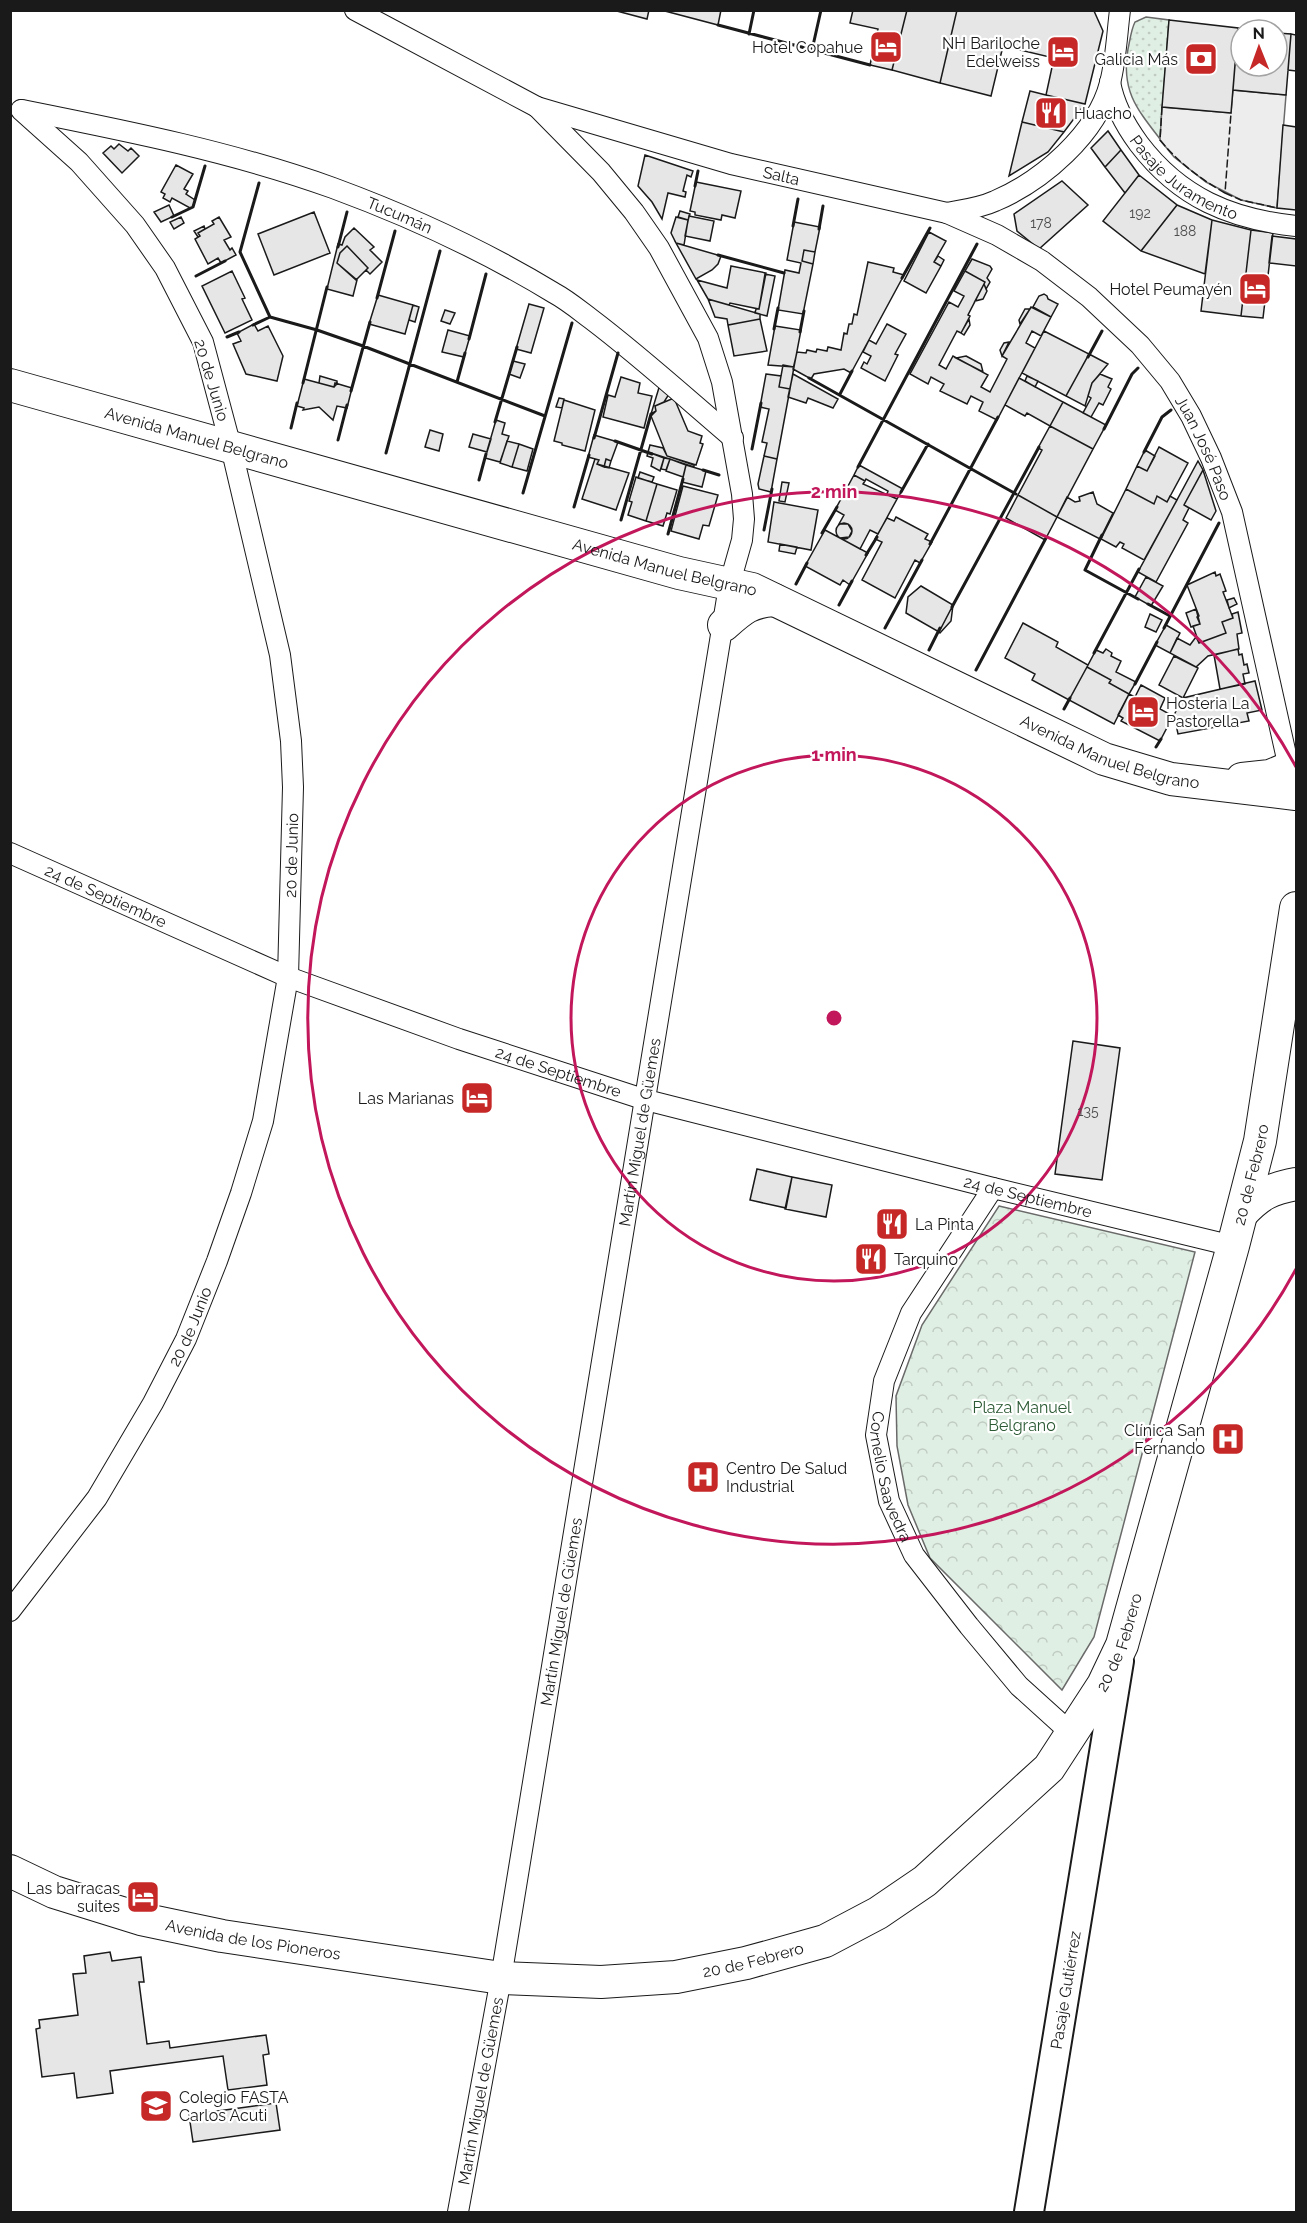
<svg xmlns="http://www.w3.org/2000/svg" width="1307" height="2223" viewBox="0 0 1307 2223" font-family="Raleway,sans-serif">
<style>
.forest{fill:url(#forest-crowns);stroke:#6a6a6a;stroke-width:1.5}
.garden{fill:url(#garden-dots);stroke:#6a6a6a;stroke-width:1.5}
.parking{fill:#ededed;stroke:#6a6a6a;stroke-width:1.5}
.building{fill:#e6e6e6;stroke:#1a1a1a;stroke-width:1.5}
.lines{fill:none;stroke-linecap:round;stroke-linejoin:round}
.minor-casing{stroke:#1a1a1a;stroke-width:22}
.secondary-casing{stroke:#1a1a1a;stroke-width:32}
.primary-casing{stroke:#1a1a1a;stroke-width:34}
.minor{stroke:#fff;stroke-width:20}
.secondary{stroke:#fff;stroke-width:28}
.primary{stroke:#fff;stroke-width:32}
.fence{stroke:#1a1a1a;stroke-width:1.5;stroke-dasharray:8 3;stroke-linecap:butt}
.wall{stroke:#1a1a1a;stroke-width:3}
.ring{fill:none;stroke:#c2185b;stroke-width:3}
.labels{text-anchor:middle;stroke-width:4.5;stroke-linejoin:round;paint-order:stroke}
.number-label{font-size:14px;fill:#4d4d4d}
.poi-label{font-size:16px;fill:#1a1a1a;stroke:#fff;text-anchor:end}
.street-label{font-size:16px;fill:#1a1a1a;stroke:#fff}
.park-label{font-size:16px;fill:#2b5a34;stroke:#fff}
.centre{fill:#c2185b;stroke:#fff;stroke-width:3}
.ring-label{font-size:18px;text-anchor:middle;font-weight:bold;fill:#c2185b;stroke:#fff;stroke-width:4.5;stroke-linejoin:round;paint-order:stroke}
</style>
<defs>
<pattern id="forest-crowns" width="20" height="18" patternUnits="userSpaceOnUse" patternTransform="scale(1.5)"><rect width="20" height="18" fill="#e0efe3"/><path d="M2 6a3 3 0 1 1 6 0M12 15a3 3 0 1 1 6 0" fill="none" stroke="#c0ccc2"/></pattern>
<pattern id="garden-dots" width="8" height="8" patternUnits="userSpaceOnUse" patternTransform="scale(1.5)"><rect width="8" height="8" fill="#e0efe3"/><path d="M2 2h.1M6 6h.1" fill="none" stroke="#c0ccc2" stroke-width="1.8" stroke-linecap="round"/></pattern>
</defs>
<rect width="100%" height="100%" fill="#fff"/>
<path class="forest" d="M999,1206L1195,1252L1094,1637L1062,1690L930,1558L908,1505L897,1446L896,1396L922,1325Z"/>
<path class="garden" d="M1146,17L1169,20L1160,139C1136,108 1121,90 1128,49C1130,40 1131,30 1135,22Z"/>
<path class="parking" d="M1233,90L1286,95L1277,208L1241,200L1206,182L1174,157L1160,140L1162,107L1231,113Z"/>
<path class="building" d="M613,10H649L647,19Z
M661,10H721L718,25Z
M853,10H907L892,70L870,65L878,29L850,23Z
M907,10H957L940,83L892,70Z
M957,10L1094,11L1103,31L1085,104L1046,95L1054,58L1003,46L991,96L940,83Z
M1169,20L1238,28L1231,113L1162,107Z
M1238,28L1253,30H1241V66H1277V33L1291,34L1286,95L1233,90Z
M1291,34L1296,35V71L1288,70Z
M1030,91L1046,95L1085,104L1064,132L1022,122Z
M1022,122L1064,132L1048,152L1009,176Z
M1283,125L1296,127V210L1277,208Z
M1108,131L1121,150L1105,167L1091,148Z
M119,144L128,151L131,148L139,156L122,173L103,153L111,146L114,149Z
M1121,150L1139,175L1125,193L1105,167Z
M645,155L693,171L691,177L687,175L683,191L686,192L685,197L668,193L662,219L652,202L638,186Z
M176,165L193,174L184,189L188,191L186,194L195,200L193,207L190,208L172,198L170,202L163,198L165,194L161,192Z
M1139,175L1177,205L1141,251L1103,221Z
M1062,181L1088,205L1039,249L1017,231L1014,214Z
M696,182L741,191L735,218L722,215L721,220L695,215V212L690,211Z
M169,205L174,216L161,222L154,212Z
M1177,205L1212,220L1205,274L1141,251Z
M680,211L690,214L688,220L678,217Z
M314,212L330,253L274,275L258,234Z
M689,216L714,221L710,241L685,236Z
M181,217L184,223L174,229L170,222Z
M219,217L231,237L224,240L230,250L232,248L236,255L221,263L218,258L208,264L195,239L200,236L198,233L214,224L212,221Z
M676,217L688,220L684,245L676,243L671,233Z
M1212,220L1251,230L1241,316L1201,311Z
M794,222L820,227L815,252L804,250L802,261L813,264L803,314L778,310L785,270L799,273L801,263L787,260Z
M204,226L205,229L198,233L200,236L198,237L194,231Z
M354,228L374,247L370,250L382,262L370,274L366,270L368,268L347,246L340,253L337,263L357,280L353,296L327,289L338,244L342,245L345,237Z
M1251,230L1273,233L1263,318L1241,316Z
M929,232L946,241L934,262L941,266L926,293L904,281Z
M1272,236L1296,239V266L1269,263Z
M676,243L721,256L718,264L712,270L696,279Z
M347,246L368,268L356,280L337,263L340,253Z
M804,250L815,252L813,264L802,261Z
M938,256L944,260L941,266L934,262Z
M972,259L990,266L992,269L987,278L990,282L986,289L984,284L985,282L965,271Z
M868,262L894,268L893,272L904,275L851,373L844,369L814,374L811,379L793,369L797,352L806,353L807,350L816,352L817,349L827,351L828,347L841,350L844,333L847,334L849,324H852L854,314L857,315Z
M731,266L766,273L759,309L730,303L729,305L708,299L697,280L727,288Z
M232,271L245,298L242,299L252,320L225,333L202,286Z
M965,271L985,282L968,315L970,316L961,333L957,331L939,365L946,369L953,356L988,375L981,387L990,392L1007,359L1002,356L1031,307L1051,317L1041,336L1032,331L1026,343L1035,348L997,420L979,411L983,402L971,396L967,404L940,391L944,384L931,377L928,384L910,374L949,302L958,307L964,296L954,291Z
M765,274L775,276L767,316L755,313L756,309H759Z
M984,284L987,291L983,299L975,301Z
M1044,294L1047,296L1048,299L1058,304L1051,317L1033,307L1039,296Z
M378,295L413,305L405,334L369,324Z
M708,299L760,314V319L728,325L727,319L715,317Z
M529,304L544,308L531,353L516,349Z
M413,305L419,307L415,322L409,320Z
M1025,309H1030L1020,324L1019,320Z
M445,310L455,313L450,324L441,321Z
M760,319L767,351L734,356L728,325Z
M969,319L970,325L964,335L961,333Z
M254,324L258,331L268,326L283,356L277,381L246,374L233,344L241,341L237,333Z
M887,324L906,334L895,354L898,355L885,381L861,368L864,362L867,364L871,356L863,352L869,340L876,344Z
M775,326L801,330L794,367L768,365Z
M448,330L470,336L464,357L442,352Z
M1044,331L1089,354L1066,396L1022,373Z
M1009,342L1002,356L1000,350L1004,343Z
M1089,354L1108,364L1092,383L1085,406L1066,396Z
M966,356L981,364L983,372L956,358Z
M513,361L525,364L520,378L509,374Z
M783,365L794,367L790,389L779,387Z
M766,374L781,376L779,387L790,389L777,459L764,456L767,443L762,442L769,409L760,407Z
M793,374L838,399L833,408L808,398L806,403L788,397Z
M1100,374L1112,379L1108,387L1111,389L1103,405L1099,403L1091,417L1083,413L1091,398L1088,396L1092,383Z
M320,376L337,381V384L334,387L319,383Z
M1027,376L1038,381L1035,387L1025,381Z
M621,377L640,383L638,393L652,396L644,428L603,417L608,395L615,397Z
M1019,378L1063,402L1050,426L1027,413L1025,416L1005,405Z
M304,379L334,387L335,383L352,388L347,408L337,406L333,420L319,407L303,410L304,408L297,406Z
M661,381L671,391L664,402L655,406L656,411L651,414Z
M559,398L564,399L562,408L556,407Z
M674,398L688,431L702,436L700,443L703,444L696,465L667,456L651,416L656,411L655,406Z
M564,400L595,410L585,451L562,445V443L554,441Z
M1063,402L1106,425L1093,449L1050,426Z
M496,420L505,423L502,434L509,436L500,462L485,458Z
M1050,426L1093,449L1057,517L1018,495L1042,450L1038,448Z
M430,430L443,434L439,451L425,447Z
M473,434L491,439L487,452L469,447Z
M594,435L618,442L611,461L606,459L604,467L597,464L599,460L588,457Z
M507,441L519,444L512,467L500,463Z
M519,444L533,449L527,471L512,467Z
M650,445L663,448L667,456L694,465V467L648,452Z
M1159,447L1188,463L1167,502L1157,496L1154,504L1126,489L1137,466L1147,471Z
M1145,450L1155,456L1147,471L1137,466Z
M648,452L664,458L660,471L651,466L653,458L647,456Z
M764,456L777,459L771,492L759,489L758,484Z
M664,458L670,459L666,470L661,469Z
M595,459L599,460L597,464L629,473L616,510L582,499Z
M606,459L611,461L609,468L604,467Z
M670,459L686,465L683,477L666,471Z
M1198,461L1203,470L1184,505L1189,508L1183,520L1188,523L1156,582L1138,572Z
M686,465L706,471L702,487L682,482Z
M859,465L903,489L897,499L887,494L888,491L866,479L865,481L854,475Z
M1203,470L1216,511L1211,520L1184,505Z
M640,472L654,477L652,482L638,478Z
M854,475L865,481L863,484L897,499L878,534L870,530L860,549L840,538L849,537L852,531L848,524H839L844,515L835,510Z
M636,477L657,484L646,521L628,515L632,502L629,501Z
M782,482L789,483L785,502L779,501Z
M657,484L677,490L670,514L667,513L663,526L646,521Z
M683,486L718,495L709,526L703,525L699,539L671,531Z
M1126,489L1154,504L1157,496L1167,502L1170,496L1177,500L1144,560L1122,548L1124,544L1120,542L1116,547L1101,539Z
M1093,492L1097,504L1113,513L1100,539L1057,517L1067,497L1075,502L1080,501L1079,497Z
M1018,495L1057,517L1045,540L1006,518Z
M774,502L818,510L811,550L768,542Z
M896,517L928,534L925,539L932,542L920,563L915,560L895,598L862,580L882,542L875,539L887,518L894,521Z
M836 531a8 8 0 1 1 16 0a8 8 0 1 1-16 0Z
M825,530L868,553L850,585L843,580L840,585L805,566Z
M780,544L797,547L795,554L779,551Z
M1215,572L1216,576L1220,574L1226,591L1223,592L1233,618L1222,622L1226,633L1199,643L1193,626L1200,624L1197,617L1199,616L1187,585Z
M1146,577L1163,586L1151,606L1135,597Z
M921,586L953,605L939,632L906,613L908,597Z
M1234,598L1237,604L1229,608L1227,600Z
M953,605L951,621L940,633L939,632Z
M1196,609L1200,624L1191,627L1186,613Z
M1238,612L1242,633L1237,634L1239,649L1208,656L1196,667L1170,653L1177,638L1190,645L1196,637L1199,643L1226,633L1222,622L1233,618L1232,614Z
M1150,614L1162,620L1156,632L1145,627Z
M1023,623L1058,642L1056,647L1088,665L1069,700L1032,680L1035,674L1005,658Z
M1166,625L1180,633L1170,653L1155,645Z
M1106,649L1112,653L1111,656L1121,661L1116,672L1136,682L1129,694L1109,683L1111,680L1087,667L1096,650L1103,653Z
M1238,649L1239,655L1242,654L1244,665L1247,664L1249,673L1243,674L1245,684L1220,689L1214,655Z
M1174,656L1198,668L1183,698L1159,685Z
M1087,667L1111,680L1109,683L1129,694L1114,724L1069,700Z
M1255,681L1262,710L1247,713L1249,721L1178,734L1174,715L1183,698Z
M1141,685L1165,698L1160,709L1173,716L1160,741L1121,721L1123,718L1118,715L1129,694L1135,697Z
M1073,1041L1120,1048L1102,1180L1055,1174Z
M757,1169L792,1177L786,1208L750,1200Z
M792,1177L832,1185L826,1217L785,1209Z
M110,1952L112,1961L141,1957L144,1982H139L147,2044L169,2041L170,2048L266,2035L269,2054L263,2055L267,2085L228,2090L223,2056L110,2071L113,2093L77,2098L74,2073L42,2077L36,2029L40,2028L39,2020L78,2015L73,1974L86,1973L84,1956Z
M276,2103L280,2130L193,2142L189,2115Z"/>
<g class="lines">
<defs>
<g id="minor">
<path id="s1" d="M355,10L537,107L731,164L947,213C963,210 980,208 995,201C1042,181 1097,134 1110,83C1116,60 1117,34 1120,10"/>
<path id="s2" d="M1110,82C1114,105 1125,125 1139,144C1180,198 1231,219 1296,226"/>
<path id="s3" d="M22,110C127,131 233,152 333,188C409,216 485,251 554,293C567,300 579,310 591,319C640,356 686,398 733,438"/>
<path id="s4" d="M947,213L997,235L1042,261L1089,297L1140,345L1170,381L1191,416L1211,458L1232,512L1291,777"/>
<path id="s5" d="M10,853L288,977L459,1039L646,1100L993,1188L1233,1246"/>
<path id="s6" d="M993,1188L911,1313L884,1381L876,1435L889,1501L914,1555L969,1626L1019,1686L1071,1733"/>
<path id="s7" d="M10,1611L97,1498L153,1403L186,1339L217,1261L241,1193L263,1121L288,977L293,787L291,741L280,655L231,447L203,342L165,268L135,225L79,162L21,110"/>
<path id="s8" d="M458,2212L501,1978L729,586L742,540L744,519L742,494L722,382L708,338L659,248L634,212L601,172L537,107"/>
</g>
<g id="secondary">
<path id="s9" d="M1029,2212L1119,1661"/>
</g>
<g id="primary">
<path id="s10" d="M10,385L679,573L752,589L1104,759L1171,779L1296,794"/>
<path d="M724,625C742,609 749,602 774,600"/>
<path d="M1242,779L1270,776L1296,765"/>
<path d="M1242,1213C1260,1194 1270,1189 1296,1184"/>
<path id="s11" d="M10,1871L54,1892L141,1919L222,1936L501,1978L601,1982L676,1977L746,1963L825,1941L878,1913L925,1881L1049,1768L1103,1685L1122,1645L1233,1246L1260,1141L1296,908"/>
</g>
</defs>
<use href="#minor" class="minor-casing"/>
<use href="#secondary" class="secondary-casing"/>
<use href="#primary" class="primary-casing"/>
<use href="#minor" class="minor"/>
<use href="#secondary" class="secondary"/>
<use href="#primary" class="primary"/>
<path class="fence" d="M1162,107L1160,140C1179,163 1199,178 1225,193L1231,113
M1225,193L1241,200L1277,208"/>
<path class="wall" d="M718,25L870,65
M749,34L754,10
M812,50L821,10
M259,183L240,252L270,317
M695,186L698,171
M172,217L193,207L205,166
M793,226L798,199
M819,229L823,206
M338,247L347,212
M718,255L784,273
M196,276L225,261
M902,278L930,228
M377,298L395,231
M253,325L270,317L317,330L363,346L545,416
M774,329L778,308
M800,332L804,311
M227,337L239,332
M469,339L486,274
M1088,357L1102,331
M809,378L1016,494
M457,382L465,353
M303,383L327,287
M351,391L370,322
M840,394L852,371
M495,422L517,347
M291,428L297,403
M1104,429L1132,374L1138,368
M594,438L618,353
M338,440L347,405
M615,441L652,454
M752,449L761,403
M1144,452L1162,417L1171,410
M386,453L440,251
M858,467L977,244
M703,470L719,475
M479,480L486,454
M901,492L928,444
M523,493L572,323
M574,507L589,455
M621,520L651,414
M764,530L772,489
M822,533L837,507
M668,534L683,479
M1102,535L1085,570L1138,599
M930,544L998,417
M866,555L877,537
M796,584L807,563
M1148,604L1170,616
M839,605L852,581
M952,607L1039,447
M885,628L922,560
M1164,628L1219,523
M929,650L940,628
M1094,653L1139,569
M976,670L1046,538
M1135,684L1157,642
M1064,709L1070,698
M1156,747L1161,739"/>
</g>
<g class="ring">
<circle cx="834" cy="1018" r="263"/>
<path d="M1296 1269A526 526 0 1 1 1296 767"/>
</g>
<defs>
<symbol id="hotel-square" viewBox="-11 -11 22 22"><rect x="-9" y="-9" width="18" height="18" rx="4" fill="#c62828" stroke="#fff"/><path d="M-6-4.5h1.5V1H6V5H4.5V3h-9V5H-6ZM-4 0a1.8 1.8 0 1 1 3.6 0ZM.5 0V-2.5h3Q6-2.5 6 0Z" fill="#fff"/></symbol>
<symbol id="bank-square" viewBox="-11 -11 22 22"><rect x="-9" y="-9" width="18" height="18" rx="4" fill="#c62828" stroke="#fff"/><path d="M-6-4H6V4H-6ZM0-2.3a2.3 2.3 0 1 0 0 4.6a2.3 2.3 0 1 0 0-4.6Z" fill="#fff"/></symbol>
<symbol id="restaurant-square" viewBox="-11 -11 22 22"><rect x="-9" y="-9" width="18" height="18" rx="4" fill="#c62828" stroke="#fff"/><path d="M-5-6h1v4h1v-4h1v4h1v-4h1v5L-1.5 .5V6h-2V.5L-5-1ZM5-6V6H3V1.5H1.5Q1.5-4 5-6Z" fill="#fff"/></symbol>
<symbol id="hospital-square" viewBox="-11 -11 22 22"><rect x="-9" y="-9" width="18" height="18" rx="4" fill="#c62828" stroke="#fff"/><path d="M-5-5h3v3.5h4V-5h3V5h-3V1.5h-4V5h-3Z" fill="#fff"/></symbol>
<symbol id="university-square" viewBox="-11 -11 22 22"><rect x="-9" y="-9" width="18" height="18" rx="4" fill="#c62828" stroke="#fff"/><path d="M0-5L7-2L0 1L-7-2ZM-4 1L0 2.5L4 1V4Q0 6-4 4Z" fill="#fff"/></symbol>
</defs>
<g fill-rule="evenodd">
<use href="#hotel-square" x="867" y="28" width="38" height="38"/>
<use href="#hotel-square" x="1044" y="33" width="38" height="38"/>
<use href="#bank-square" x="1182" y="40" width="38" height="38"/>
<use href="#restaurant-square" x="1032" y="94" width="38" height="38"/>
<use href="#hotel-square" x="1236" y="270" width="38" height="38"/>
<use href="#hotel-square" x="1124" y="693" width="38" height="38"/>
<use href="#hotel-square" x="458" y="1079" width="38" height="38"/>
<use href="#restaurant-square" x="873" y="1205" width="38" height="38"/>
<use href="#restaurant-square" x="852" y="1240" width="38" height="38"/>
<use href="#hospital-square" x="1209" y="1420" width="38" height="38"/>
<use href="#hospital-square" x="684" y="1458" width="38" height="38"/>
<use href="#hotel-square" x="124" y="1878" width="38" height="38"/>
<use href="#university-square" x="137" y="2087" width="38" height="38"/>
</g>
<g class="labels">
<g class="number-label">
<text x="1140" y="218">192</text>
<text x="1041" y="228">178</text>
<text x="1185" y="236">188</text>
<text x="1088" y="1116">135</text>
</g>
<g class="poi-label">
<text x="1040" y="49">NH Bariloche<tspan x="1040" dy="18">Edelweiss</tspan></text>
<text x="863" y="53">Hotel Copahue</text>
<text x="1178" y="65">Galicia Más</text>
<text x="1074" y="119" text-anchor="start">Huacho</text>
<text x="1232" y="295">Hotel Peumayén</text>
<text x="1166" y="709" text-anchor="start">Hosteria La<tspan x="1166" dy="18">Pastorella</tspan></text>
<text x="454" y="1104">Las Marianas</text>
<text x="915" y="1230" text-anchor="start">La Pinta</text>
<text x="894" y="1265" text-anchor="start">Tarquino</text>
<text x="1205" y="1436">Clínica San<tspan x="1205" dy="18">Fernando</tspan></text>
<text x="726" y="1474" text-anchor="start">Centro De Salud<tspan x="726" dy="18">Industrial</tspan></text>
<text x="120" y="1894">Las barracas<tspan x="120" dy="18">suites</tspan></text>
<text x="179" y="2103" text-anchor="start">Colegio FASTA<tspan x="179" dy="18">Carlos Acuti</tspan></text>
</g>
<g class="street-label">
<text dy="6" stroke="none"><textPath href="#s2" startOffset="126">Pasaje Juramento</textPath></text>
<text dy="6" stroke="none"><textPath href="#s1" startOffset="460">Salta</textPath></text>
<text dy="6" stroke="none"><textPath href="#s3" startOffset="393">Tucumán</textPath></text>
<text transform="translate(212 380) rotate(73)" y="6">20 de Junio</text>
<text dy="6" stroke="none"><textPath href="#s10" startOffset="194">Avenida Manuel Belgrano</textPath></text>
<text dy="6" stroke="none"><textPath href="#s4" startOffset="358">Juan José Paso</textPath></text>
<text dy="6" stroke="none"><textPath href="#s10" startOffset="680">Avenida Manuel Belgrano</textPath></text>
<text dy="6" stroke="none"><textPath href="#s10" startOffset="1164">Avenida Manuel Belgrano</textPath></text>
<text dy="6" stroke="none"><textPath href="#s7" startOffset="824">20 de Junio</textPath></text>
<text dy="6" stroke="none"><textPath href="#s5" startOffset="105">24 de Septiembre</textPath></text>
<text dy="6" stroke="none"><textPath href="#s5" startOffset="591">24 de Septiembre</textPath></text>
<text dy="6" stroke="none"><textPath href="#s8" startOffset="1095">Martín Miguel de Güemes</textPath></text>
<text dy="6" stroke="none"><textPath href="#s11" startOffset="1749">20 de Febrero</textPath></text>
<text dy="6" stroke="none"><textPath href="#s5" startOffset="1077">24 de Septiembre</textPath></text>
<text dy="6" stroke="none"><textPath href="#s7" startOffset="338">20 de Junio</textPath></text>
<text dy="6" stroke="none"><textPath href="#s6" startOffset="321">Cornelio Saavedra</textPath></text>
<text dy="6" stroke="none"><textPath href="#s8" startOffset="609">Martín Miguel de Güemes</textPath></text>
<text dy="6" stroke="none"><textPath href="#s11" startOffset="1263">20 de Febrero</textPath></text>
<text dy="6" stroke="none"><textPath href="#s11" startOffset="254">Avenida de los Pioneros</textPath></text>
<text dy="6" stroke="none"><textPath href="#s11" startOffset="759">20 de Febrero</textPath></text>
<text dy="6" stroke="none"><textPath href="#s9" startOffset="225">Pasaje Gutiérrez</textPath></text>
<text dy="6" stroke="none"><textPath href="#s8" startOffset="123">Martín Miguel de Güemes</textPath></text>
</g>
<g class="park-label">
<text x="1022" y="1413">Plaza Manuel<tspan x="1022" dy="18">Belgrano</tspan></text>
</g>
</g>
<circle cx="834" cy="1018" r="9" class="centre"/>
<g class="ring-label">
<text x="834" y="498">2 min</text>
<text x="834" y="761">1 min</text>
</g>
<rect width="1307" height="2223" fill="none" stroke="#1a1a1a" stroke-width="24"/>
<g transform="translate(1259 48) rotate(359)"><circle r="28" fill="#ffffff" stroke="#a3a3a3" stroke-width="1.5"/>
<path d="M0-4.5L10 22L0 15L-10 22Z" fill="#c62828"/>
<text y="-9" font-size="16" font-weight="bold" text-anchor="middle" fill="#1a1a1a">N</text>
</g>
</svg>
